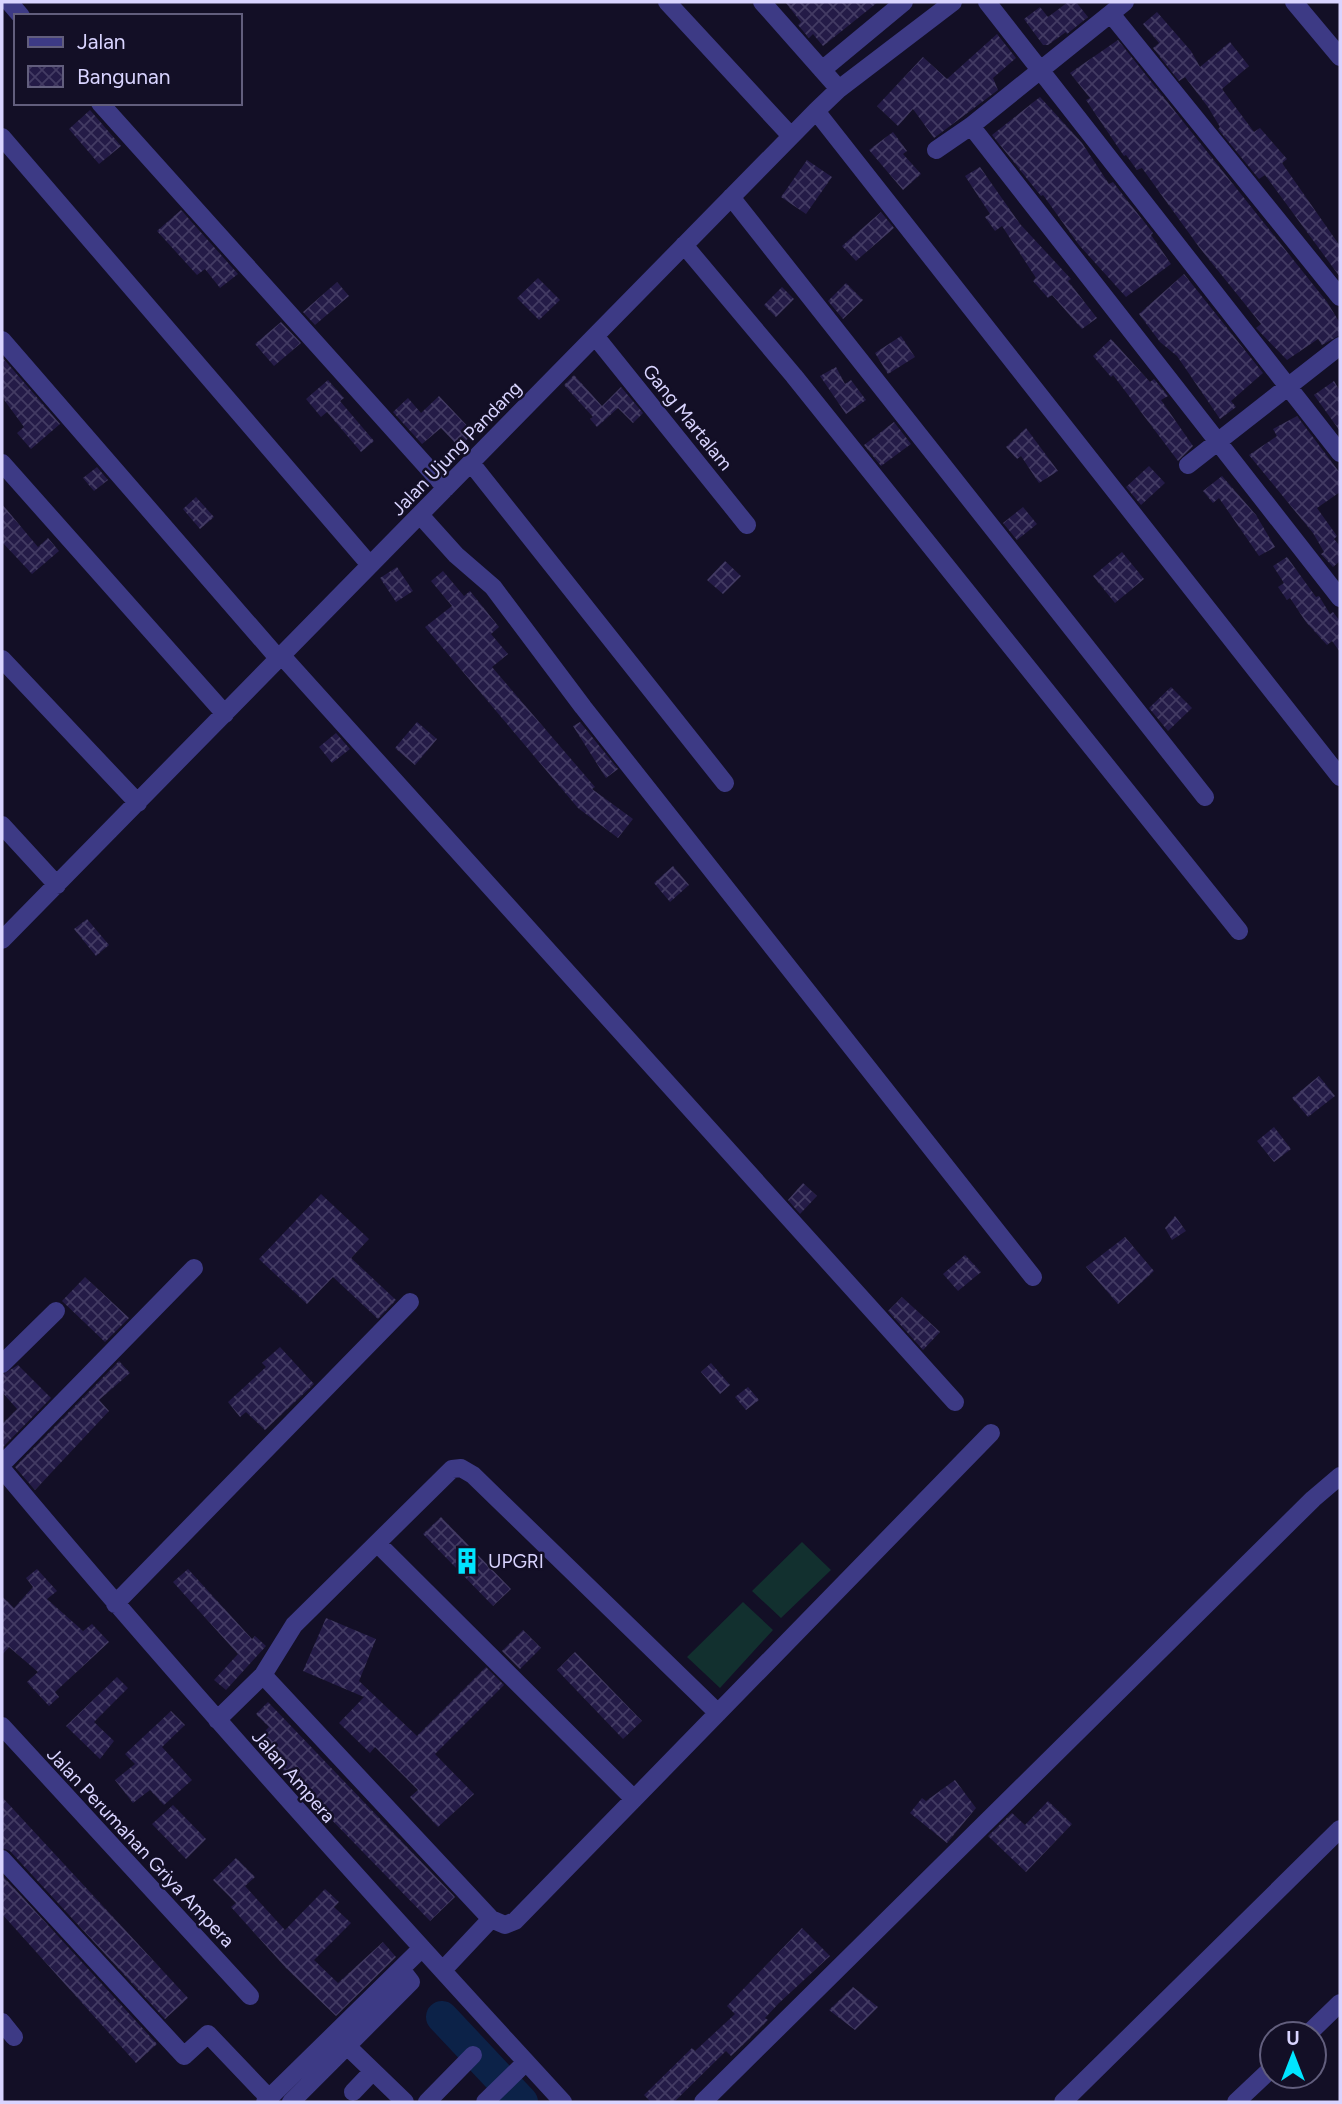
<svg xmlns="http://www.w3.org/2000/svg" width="1342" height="2104" viewBox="0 0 1342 2104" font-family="Figtree,sans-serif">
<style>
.pitch{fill:#12302f}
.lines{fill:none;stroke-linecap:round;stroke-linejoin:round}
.river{stroke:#0c2248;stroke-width:32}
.building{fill:url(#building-cross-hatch)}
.minor{stroke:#3d3a85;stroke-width:18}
.labels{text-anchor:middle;stroke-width:5;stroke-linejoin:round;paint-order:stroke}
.street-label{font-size:19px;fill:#d9d4ff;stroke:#130f26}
.poi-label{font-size:19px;fill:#d9d4ff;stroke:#130f26;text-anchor:start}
</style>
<defs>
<pattern id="building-cross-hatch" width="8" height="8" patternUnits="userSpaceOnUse" patternTransform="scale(1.75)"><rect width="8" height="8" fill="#241b47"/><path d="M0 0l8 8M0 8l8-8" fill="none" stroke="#433b63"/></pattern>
</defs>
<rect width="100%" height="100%" fill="#130f26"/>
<path class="pitch" d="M802,1542L831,1570L781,1618L752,1591Z
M743,1602L773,1630L720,1688L687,1657Z"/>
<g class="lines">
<path class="river" d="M442,2017L522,2102"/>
</g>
<path class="building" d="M785,2H878L823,46L813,34L809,38L798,25L801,22Z
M1068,2H1076L1088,17L1067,34L1066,32L1048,45H1043L1024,19L1040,7L1048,17Z
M1157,12L1191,51L1200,67L1230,42L1249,66L1222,89L1254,132L1260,128L1287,159L1282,163L1340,246V277L1265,175L1259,179L1218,129L1220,127L1208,107L1185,77L1179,81L1153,48L1159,43L1143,24Z
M997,34L1016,58L993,78L998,90L934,138L913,109L898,126L877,106L923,57L947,79Z
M1118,40L1327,302L1340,323V335L1322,345L1318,339L1287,360L1256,328L1261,324L1199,247L1142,168L1137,170L1126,155L1124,156L1086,100L1090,98L1070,73Z
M1040,97L1082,143L1109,184L1113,182L1126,199L1153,233L1151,235L1171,264L1126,297L1079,245L1043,195L1041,196L992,135Z
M90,110L121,146L99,164L69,129Z
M893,132L907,151L903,154L921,174L903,190L869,150Z
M807,160L832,177L806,214L781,197Z
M980,167L1020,224L1071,279L1068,281L1097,318L1082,329L1052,295L1048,298L1033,281L1036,278L1002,226L995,231L985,217L990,214L965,176Z
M181,210L238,274L220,288L205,269L197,275L157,231Z
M881,212L894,228L856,261L842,246Z
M1184,274L1263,373L1231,401L1236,407L1220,419L1177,356L1160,342L1139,314Z
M538,278L560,300L539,320L517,298Z
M337,282L349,296L315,325L303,312Z
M846,283L863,300L843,319L828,301Z
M782,287L794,299L776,317L764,305Z
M281,322L301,343L274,366L255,344Z
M901,336L915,357L888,374L875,353Z
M1111,339L1150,382L1154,379L1168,396L1161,400L1193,446L1178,461L1113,375L1111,377L1093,356Z
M2,357L60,424L31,449L17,433L24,427L2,397Z
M836,367L845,384L851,380L866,400L846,414L820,376Z
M574,375L602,406L621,387L643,413L633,423L618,408L597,427L590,419L593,417L564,385Z
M328,380L344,398L340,401L374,441L361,452L327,412L321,417L306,399Z
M1334,381L1340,391V431L1314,395Z
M439,396L474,433L459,447L441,428L422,444L393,412L408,398L421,413Z
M1297,416L1340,473V492L1317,508L1337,536L1334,539L1340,546V561L1333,567L1321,554L1324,552L1313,533L1249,455L1277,436L1273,429Z
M894,422L911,444L881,466L864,445Z
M1026,428L1058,471L1039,483L1021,456L1017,459L1006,447Z
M1149,466L1165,483L1141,505L1126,487Z
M97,467L108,480L94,491L83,478Z
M1222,476L1256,515L1275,547L1259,556L1219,498L1213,503L1203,491Z
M196,497L214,517L200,529L183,509Z
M2,504L38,547L48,538L59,551L32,574L2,542Z
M1023,507L1037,524L1017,540L1003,523Z
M1122,552L1144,579L1115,603L1093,576Z
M1287,557L1316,597L1319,596L1330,614L1333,612L1340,621V652L1332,641L1327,645L1306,622L1290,598L1287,600L1278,587L1284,583L1273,566Z
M725,561L741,576L723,594L707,580Z
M397,567L413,591L396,602L380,578Z
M443,571L464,596L470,591L499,627L491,634L508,654L492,667L595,787L592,789L633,819L618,838L578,808L425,627L452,606L431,581Z
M1171,687L1192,708L1168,731L1149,708Z
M417,722L437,739L415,765L395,748Z
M580,722L618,769L606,778L573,726Z
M336,733L350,749L332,763L319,747Z
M673,866L689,885L670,902L654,883Z
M87,919L109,945L96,956L74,929Z
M1319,1076L1335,1096L1308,1117L1292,1098Z
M1274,1127L1291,1149L1274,1162L1257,1141Z
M803,1183L817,1196L800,1214L788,1200Z
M321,1194L369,1239L351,1258L396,1300L378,1319L333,1277L307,1304L259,1259Z
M1175,1216L1186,1231L1172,1240L1165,1228Z
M1125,1237L1154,1271L1118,1304L1086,1267Z
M965,1255L981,1272L958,1291L943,1274Z
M85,1277L129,1318L105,1342L62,1301Z
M902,1297L940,1332L923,1350L888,1311Z
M280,1347L314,1384L265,1430L246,1412L240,1417L228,1402L266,1367L262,1363Z
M119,1361L130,1373L99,1400L109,1411L35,1490L15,1467Z
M711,1363L730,1385L720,1394L701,1372Z
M18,1365L51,1398L2,1448V1424L17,1409L2,1392V1375Z
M748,1387L759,1400L746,1410L735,1397Z
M441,1517L511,1589L493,1606L423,1534Z
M37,1569L57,1591L47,1599L83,1631L92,1624L109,1642L55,1692L59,1697L49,1706L27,1682L38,1672L9,1647L2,1655V1596L14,1608L33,1587L26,1578Z
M188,1569L252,1639L255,1636L266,1646L226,1690L214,1680L238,1654L173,1582Z
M326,1618L376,1639L359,1681L417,1736L486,1667L504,1685L435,1754L474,1794L438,1827L410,1797L418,1790L375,1747L370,1753L339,1723L364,1697L303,1671Z
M523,1630L541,1648L520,1669L502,1651Z
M575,1652L642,1721L623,1739L557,1670Z
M117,1677L128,1688L94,1722L114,1741L100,1759L66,1726Z
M268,1702L455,1897L430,1921L255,1741L269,1727L256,1714Z
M171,1711L185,1725L162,1747L192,1780L164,1805L150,1790L133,1803L115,1780L135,1764L125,1754Z
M955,1780L976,1808L947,1843L910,1813L922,1798L926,1801Z
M2,1797L188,1998L165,2019L10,1851L2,1848Z
M1048,1801L1072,1824L1026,1872L988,1836L1012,1813L1025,1825Z
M173,1805L206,1839L186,1859L152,1824Z
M236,1858L255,1877L245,1886L285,1930L325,1889L339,1902L334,1907L351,1923L314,1960L338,1983L383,1942L396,1957L336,2016L286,1968L231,1907L236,1903L213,1880Z
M2,1875L157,2044L136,2063L2,1914Z
M802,1928L830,1956L779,2003L765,2018L768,2020L746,2042L731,2056L726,2051L674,2102H651L644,2095L692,2048L695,2051L735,2014L727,2006Z
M853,1987L878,2007L855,2030L829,2010Z"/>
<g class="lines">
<path class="minor" d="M9,2L21,16
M667,2L791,136
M762,2L839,89
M987,2L1340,453
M1294,2L1340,57
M1111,14L1340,297
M822,70L904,2
M100,103L446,488
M816,111L1340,777
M971,126L1340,598
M2,137L370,565
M936,150L971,126L1125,2
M731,197L1205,797
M684,245L794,376L1239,931
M595,336L747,525
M2,340L278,658
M2,463L225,714
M471,463L725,783
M1188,465L1340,346
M420,515L456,555L493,587L583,707L1033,1277
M282,656L955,1402
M2,659L138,803
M2,825L57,885
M2,940L816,111L839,89L953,2
M2,1364L56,1311
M2,1464L194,1268
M2,1469C183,1685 372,1895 563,2102
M377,1543L634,1799
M115,1604L410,1302
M263,1675L491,1919
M217,1720L263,1675L294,1625L452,1469L461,1468L473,1475L718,1713
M2,1726L250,1996
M2,1859L184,2056L208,2034L269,2098
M443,1970L491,1919L505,1925L515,1921L991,1433
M2,2022L14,2037
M1308,2034L1340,2003
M347,2046L405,2102
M353,2092L373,2071
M265,2102L421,1949
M291,2102L411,1982L401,1969
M427,2102L473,2055
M485,2102L526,2062
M703,2102L1313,1499L1340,1476
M1063,2102L1340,1829
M1236,2102L1272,2068"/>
</g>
<defs>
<symbol id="building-bare" viewBox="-9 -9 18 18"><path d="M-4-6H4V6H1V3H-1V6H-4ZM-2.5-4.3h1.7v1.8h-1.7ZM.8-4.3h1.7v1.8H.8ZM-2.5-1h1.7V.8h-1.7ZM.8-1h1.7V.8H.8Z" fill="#00e5ff" stroke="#130f26" stroke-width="2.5" paint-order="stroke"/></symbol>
</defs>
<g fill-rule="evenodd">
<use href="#building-bare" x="448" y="1542" width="38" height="38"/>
</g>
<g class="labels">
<g class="street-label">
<text transform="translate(688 417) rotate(51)" y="7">Gang Martalam</text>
<text transform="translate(456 448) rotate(-46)" y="7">Jalan Ujung Pandang</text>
<text transform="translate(294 1776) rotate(49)" y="7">Jalan Ampera</text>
<text transform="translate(141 1847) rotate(47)" y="7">Jalan Perumahan Griya Ampera</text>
</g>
<g class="poi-label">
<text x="488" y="1568">UPGRI</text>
</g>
</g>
<rect width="1342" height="2104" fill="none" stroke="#d9d4ff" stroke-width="7"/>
<rect x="14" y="14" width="228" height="91" fill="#130f26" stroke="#625e7d" stroke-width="2"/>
<rect x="28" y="37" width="35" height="10" fill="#3d3a85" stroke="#625e7d" stroke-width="2"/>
<text x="77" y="49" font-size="21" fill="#d9d4ff">Jalan</text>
<rect x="28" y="66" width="35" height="21" fill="url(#building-cross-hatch)" stroke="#625e7d" stroke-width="2"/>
<text x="77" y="84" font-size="21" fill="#d9d4ff">Bangunan</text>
<g transform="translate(1293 2055)"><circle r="33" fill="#130f26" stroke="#625e7d" stroke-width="2"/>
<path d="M0-5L12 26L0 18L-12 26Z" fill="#00e5ff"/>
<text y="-10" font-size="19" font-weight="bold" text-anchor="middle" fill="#d9d4ff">U</text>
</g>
</svg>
